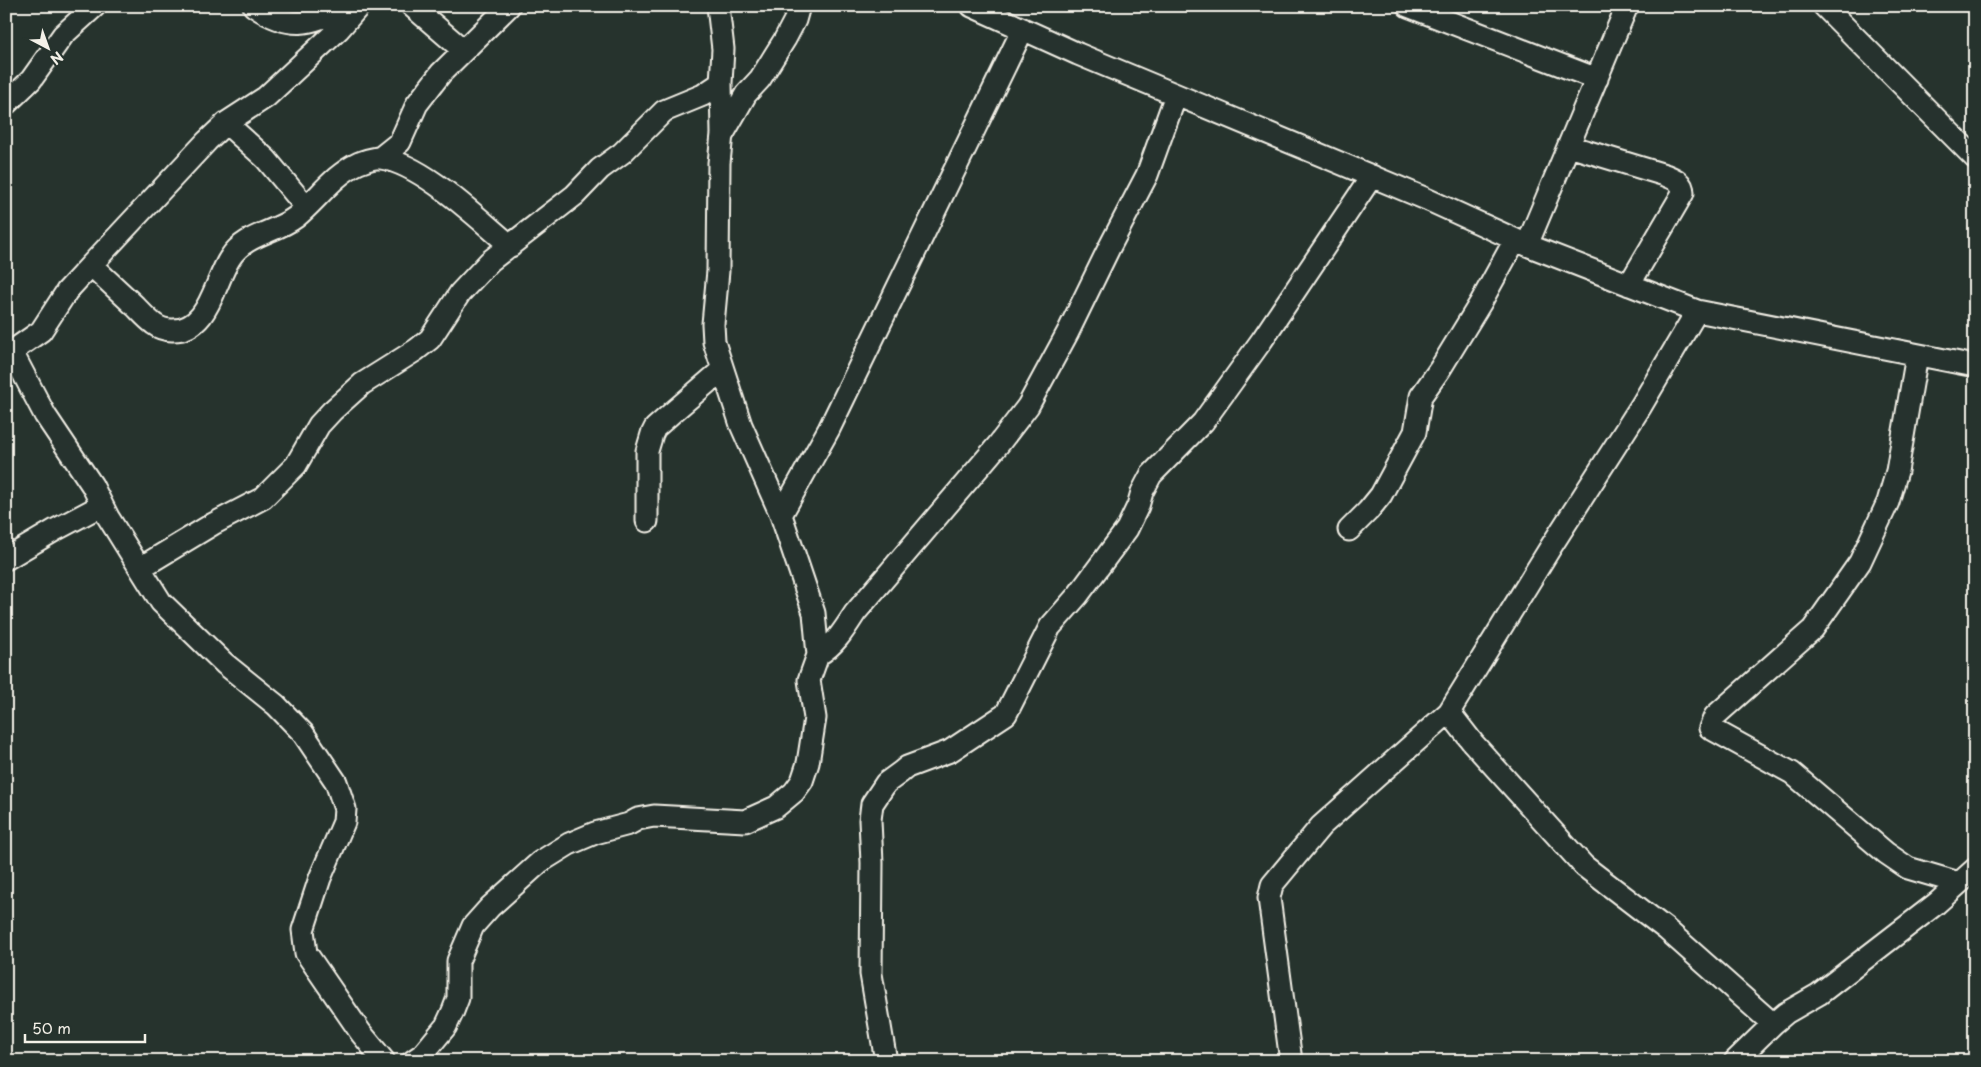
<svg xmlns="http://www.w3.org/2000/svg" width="1981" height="1067" viewBox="0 0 1981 1067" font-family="'Playpen Sans',sans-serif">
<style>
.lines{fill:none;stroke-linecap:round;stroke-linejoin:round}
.minor-casing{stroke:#f4f1e8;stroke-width:25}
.minor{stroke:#26332d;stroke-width:21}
</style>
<rect width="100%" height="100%" fill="#26332d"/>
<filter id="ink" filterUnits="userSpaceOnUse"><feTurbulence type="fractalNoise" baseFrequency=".02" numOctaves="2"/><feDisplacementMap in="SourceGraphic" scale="10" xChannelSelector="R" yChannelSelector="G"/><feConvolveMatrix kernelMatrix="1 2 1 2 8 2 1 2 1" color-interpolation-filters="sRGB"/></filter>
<g filter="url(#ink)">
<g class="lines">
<defs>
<path id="minor" d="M254,6C289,30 311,26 346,6
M359,6L339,29L266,97L226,123L207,141L91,265L67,291L41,331L18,347L14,356L45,415L92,485L108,517L161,602L225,664L276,705L303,733L336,782L345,809L344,822L320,878L303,930L306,953L361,1033L384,1061
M412,6L463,50
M972,6L1078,54L1424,198L1527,245L1697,311L1975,366
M1408,6L1597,79
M1824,6L1975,158
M6,104L31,80L63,35L95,6
M226,123L266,159L306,207
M723,134L746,94L760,79L785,39L795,20L799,6
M1569,146L1665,175C1675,179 1683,182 1683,193L1629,285
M380,158L400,142L417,104L441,73L509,6
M1527,245L1627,6
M91,265C106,279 120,292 135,306C141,312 147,319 154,324C159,328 166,330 172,330C209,331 214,282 230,258C245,234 275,233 296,217C317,200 333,175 359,163C365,161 374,157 381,158C424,165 477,218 511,246
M1917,355L1897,471L1888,502L1860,562L1813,629L1715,716L1710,728L1792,773L1886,853L1908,868L1959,883
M781,515L829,429L1023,29
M647,521V451L652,434L655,428L673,412L722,370
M1349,530L1368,511L1381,495L1415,432L1421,396L1440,369L1481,302L1515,240
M6,559L55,530L102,505
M140,568L213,524L263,498L296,465L319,425L332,411L362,384L416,350L430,339L460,293L490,261L575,195L600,169L622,153L664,111L703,95L721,83
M818,655C835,645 844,630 855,613L998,445L1028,406L1068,332L1109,248L1147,175L1176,95
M1449,712L1473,743L1584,866L1666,929L1773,1024
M413,1061L423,1054L446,1026L453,1011L458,998V961L473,926L490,907L540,862L569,844L595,833L629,824L638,819L654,816L745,821L776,807L794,792L802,781L808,763L815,718L809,680L818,655L814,613L781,515L741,425L714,342L713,324L718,271L719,163L722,134L721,83L723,49L718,6
M886,1061L871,974L872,863L870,820L872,804L886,783L901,772L907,767L950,751L1006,714L1050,627L1078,595L1127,529L1138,506L1142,492L1151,475L1203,422L1262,340L1372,176
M1291,1061L1269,898L1272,885L1321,826L1449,712L1552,545L1641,406L1697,311
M1735,1061L1773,1024L1786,1013L1819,994L1937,903L1975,869"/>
</defs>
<use href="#minor" class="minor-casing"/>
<use href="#minor" class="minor"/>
</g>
</g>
<rect width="1981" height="1067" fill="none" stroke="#26332d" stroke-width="25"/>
<rect x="12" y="12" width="1956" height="1042" fill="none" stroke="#f4f1e8" stroke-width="2" filter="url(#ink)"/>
<g transform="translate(48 48) rotate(139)" stroke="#26332d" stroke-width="4" paint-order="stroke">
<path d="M0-4L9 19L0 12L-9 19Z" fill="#f4f1e8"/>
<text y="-8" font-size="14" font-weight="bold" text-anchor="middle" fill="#f4f1e8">N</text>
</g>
<path d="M25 1034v8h120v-8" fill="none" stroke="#f4f1e8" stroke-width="2.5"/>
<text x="32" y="1034" font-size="15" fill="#f4f1e8" stroke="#26332d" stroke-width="4" paint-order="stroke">50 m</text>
</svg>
